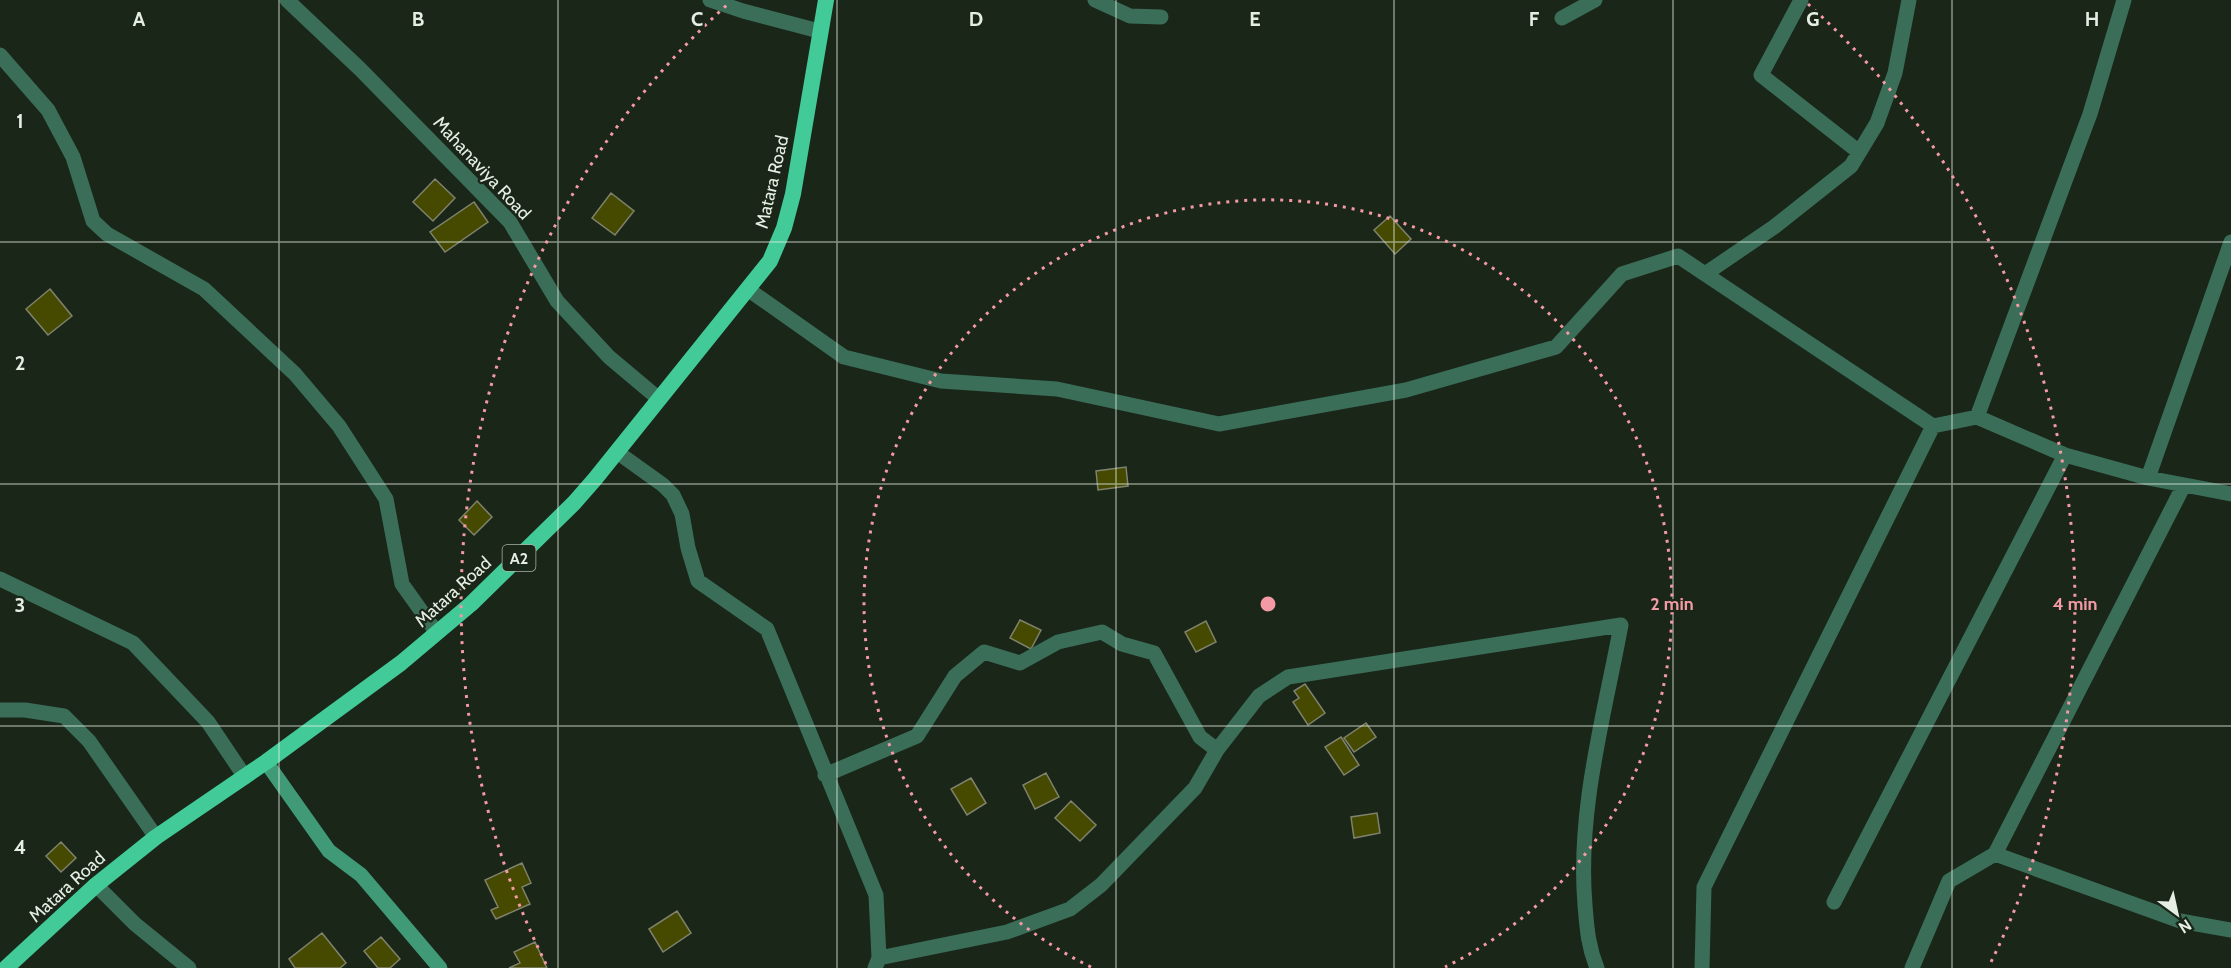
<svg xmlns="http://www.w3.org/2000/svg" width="2231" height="968" viewBox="0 0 2231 968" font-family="Cabin,sans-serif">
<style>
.building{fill:#454a00;stroke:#7f826c;stroke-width:1.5}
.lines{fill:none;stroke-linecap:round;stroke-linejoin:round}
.minor{stroke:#3a6e58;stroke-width:15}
.secondary{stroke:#409a77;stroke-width:15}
.trunk{stroke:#42ca98;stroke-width:16}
.grid{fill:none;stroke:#e6eee4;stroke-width:1.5;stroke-opacity:0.55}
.ring{fill:none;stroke:#f49aa5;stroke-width:3;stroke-dasharray:3 6}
.labels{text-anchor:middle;stroke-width:4.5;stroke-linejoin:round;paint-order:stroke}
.shield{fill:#1a2617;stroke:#a9b2a6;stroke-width:1.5}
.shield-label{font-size:16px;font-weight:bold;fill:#e6eee4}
.street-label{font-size:18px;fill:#e6eee4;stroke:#1a2617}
.grid-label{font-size:20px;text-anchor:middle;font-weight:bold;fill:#e6eee4;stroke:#1a2617;stroke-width:4.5;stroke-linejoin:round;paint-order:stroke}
.centre{fill:#f49aa5;stroke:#1a2617;stroke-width:3}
.ring-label{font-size:18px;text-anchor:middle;font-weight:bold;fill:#f49aa5;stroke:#1a2617;stroke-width:4.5;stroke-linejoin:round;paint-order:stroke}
</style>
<rect width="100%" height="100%" fill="#1a2617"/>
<path class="building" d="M435,179L455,198L433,221L413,202Z
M611,193L634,211L615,235L592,218Z
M474,202L488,222L445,252L430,232Z
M1390,216L1411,239L1395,254L1374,230Z
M50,289L72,316L48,335L26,309Z
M1126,467L1128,486L1098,490L1096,471Z
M477,501L492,517L474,535L459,520Z
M1020,620L1041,630L1031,649L1010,638Z
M1206,621L1216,642L1196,652L1185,632Z
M1305,684L1325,713L1308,725L1293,702L1299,698L1294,691Z
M1366,723L1376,737L1354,752L1344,738Z
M1341,737L1359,765L1344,775L1325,747Z
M1046,773L1059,797L1035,809L1023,785Z
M971,778L986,803L967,815L951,789Z
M1071,801L1096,825L1080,841L1055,818Z
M1377,813L1380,833L1354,838L1351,817Z
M61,842L76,858L61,872L46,856Z
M522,863L531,883L522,887L530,904L496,919L491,910L498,907L485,880Z
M677,911L691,933L663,952L649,929Z
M322,933L346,963L340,968H295L289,959Z
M381,937L400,959L390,968H378L364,951Z
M535,942L547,968H509L520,963L514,952Z"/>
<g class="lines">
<path class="minor" d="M287,0L360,69L510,222L557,301L609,357L659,399
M710,0L743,11L819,31
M1095,0L1130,16L1161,17
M1801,0L1761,75L1859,152
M1562,18L1595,0
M0,55L48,110L73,157L93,221L107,234L204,289L295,374L339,426L386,499L402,584L437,633
M1705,274L1774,227L1851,166L1877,123L1895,73L1909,0
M749,290L844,357L941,381L1057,389L1219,424L1406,390L1556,347L1622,274L1678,256L1933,426L1977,417L2065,455L2148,478L2231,494
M1977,417L2090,114L2124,0
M617,452L663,485L673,495L682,514L688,548L698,581L767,629L876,895L879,958L875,968
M2148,478L2231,242
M0,579L133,643L208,722L245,777
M0,710H25L64,716L89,741L156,837
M825,775L917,736L955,676L984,652L1020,663L1058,642L1102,632L1122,644L1154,653L1200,737L1217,750
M1995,854L2184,485
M96,885L135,924L189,968
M1834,902L2065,455
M879,958L1007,932L1070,909L1101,885L1195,788L1217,750L1259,696L1288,677L1621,625C1604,717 1577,811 1585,905C1587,929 1588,946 1597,968
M1702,968L1704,887L1933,426
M1912,968L1949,881L1995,854L2180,921L2231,930"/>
<path class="secondary" d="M266,762L329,851L361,875L440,968"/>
<path class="trunk" d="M6,968L96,885L156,837L266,762L401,663L471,604L574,503L595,479L770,261L784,228L793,194L826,0"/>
</g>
<path class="grid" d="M279,0V968M558,0V968M837,0V968M1116,0V968M1394,0V968M1673,0V968M1952,0V968M0,242H2231M0,484H2231M0,726H2231"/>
<g class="ring">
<path d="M1091 967A404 404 0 1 1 1445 967"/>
<path d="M546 964A807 807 0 0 1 728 4M1808 4A807 807 0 0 1 1990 964"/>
</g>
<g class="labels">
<rect class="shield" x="502.5" y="545" width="33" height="26" rx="4.5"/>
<g class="shield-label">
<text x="519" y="564">A2</text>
</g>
<g class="street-label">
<text transform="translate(482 168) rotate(47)" y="6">Mahanaviya Road</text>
<text transform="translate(772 182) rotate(-77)" y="6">Matara Road</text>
<text transform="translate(453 592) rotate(-42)" y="6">Matara Road</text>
<text transform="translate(67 887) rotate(-42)" y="6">Matara Road</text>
</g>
</g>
<g class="grid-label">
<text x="139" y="26">A</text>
<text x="418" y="26">B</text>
<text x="697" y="26">C</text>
<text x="976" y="26">D</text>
<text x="1255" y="26">E</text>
<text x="1534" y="26">F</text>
<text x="1813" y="26">G</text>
<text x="2092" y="26">H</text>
<text x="20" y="128">1</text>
<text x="20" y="370">2</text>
<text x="20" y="612">3</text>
<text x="20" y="854">4</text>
</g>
<circle cx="1268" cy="604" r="9" class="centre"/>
<g class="ring-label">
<text x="1672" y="610">2 min</text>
<text x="2075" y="610">4 min</text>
</g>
<g transform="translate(2177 914) rotate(147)" stroke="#1a2617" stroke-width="4.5" paint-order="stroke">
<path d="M0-4.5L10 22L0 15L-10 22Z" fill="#e6eee4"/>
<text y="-9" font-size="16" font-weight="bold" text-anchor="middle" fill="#e6eee4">N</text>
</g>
</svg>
